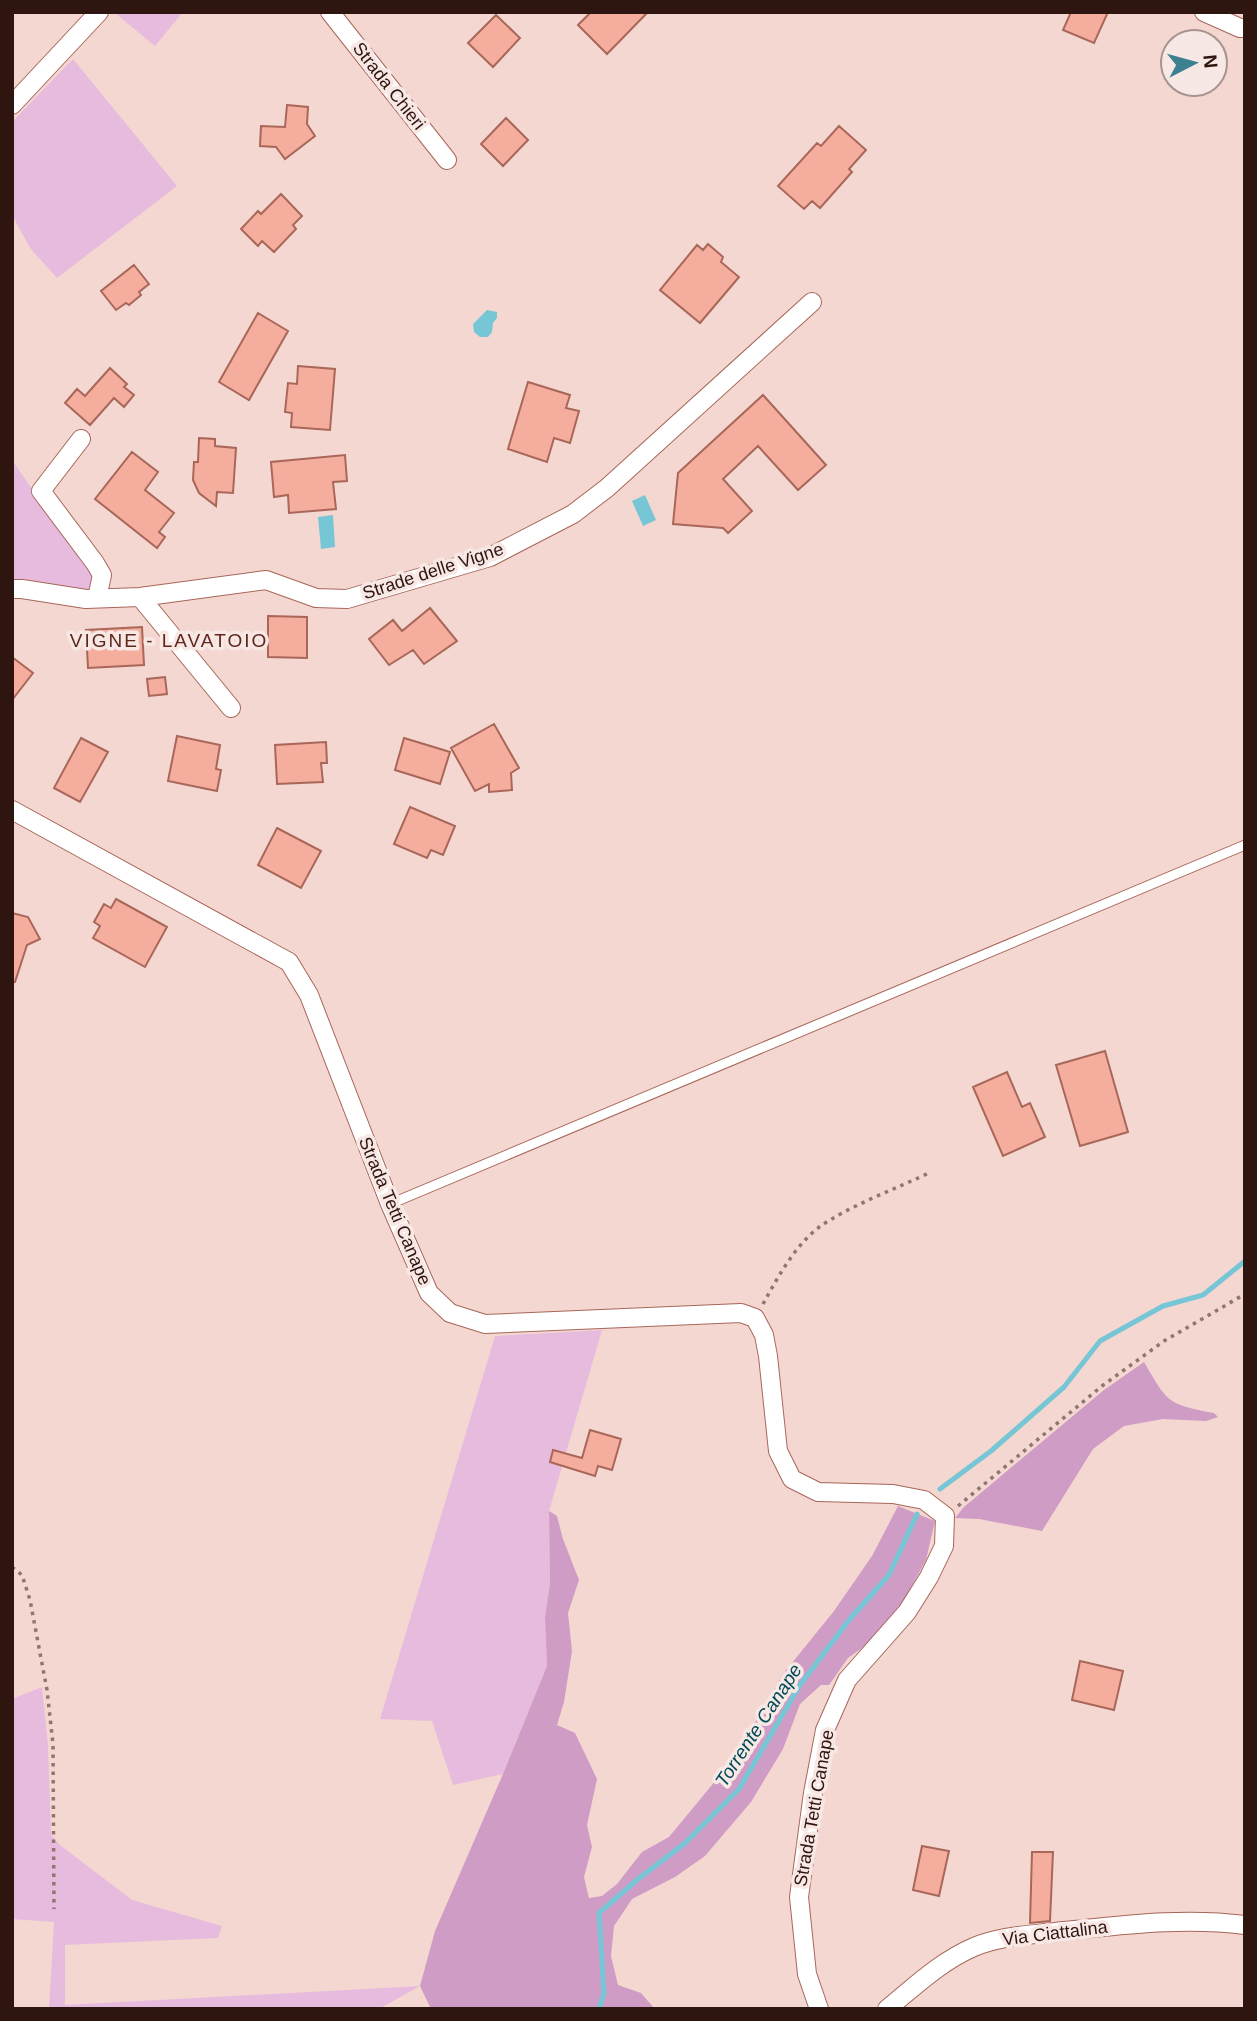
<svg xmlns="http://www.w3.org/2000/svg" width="1257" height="2021" viewBox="0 0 1257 2021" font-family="Helvetica,sans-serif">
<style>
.green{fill:#e6bbde}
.forest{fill:#ce9cc5}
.water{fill:#77c6d6}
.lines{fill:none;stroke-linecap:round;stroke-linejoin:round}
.stream{stroke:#77c6d6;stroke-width:5}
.building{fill:#f5ae9e;stroke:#a86759;stroke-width:2}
.service-casing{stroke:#a76658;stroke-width:11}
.minor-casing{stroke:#a76658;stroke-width:20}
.path{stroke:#91756f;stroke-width:3.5;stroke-dasharray:3.5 5;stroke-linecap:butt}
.service{stroke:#fff;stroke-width:9}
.minor{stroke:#fff;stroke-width:18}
.labels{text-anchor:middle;stroke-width:7;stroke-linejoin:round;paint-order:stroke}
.street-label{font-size:18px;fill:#2f150f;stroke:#f8e8e5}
.neighbourhood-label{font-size:19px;letter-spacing:2px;fill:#60271b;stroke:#f8e8e5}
.water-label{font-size:19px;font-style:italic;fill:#004b57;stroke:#f8e8e5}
</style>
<rect width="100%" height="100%" fill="#f5d7d1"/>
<path class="green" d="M117,12H183L155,46L116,14Z
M73,59L177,186L57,278L30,248L12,215V122Z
M12,460L94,578L89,590L12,584Z
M602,1330L549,1511L550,1584L545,1617L547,1666L503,1774L453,1785L432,1721L380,1719L495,1336Z
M42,1687L48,1746L51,1835L60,1845L132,1900L222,1926L218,1938L65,1945V2005L420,1986L379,2009H49L54,1922L12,1919V1699Z"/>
<path class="forest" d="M1144,1362C1168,1403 1167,1404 1214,1413L1218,1417L1206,1421L1163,1419L1124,1426L1093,1449L1042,1531L979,1519L955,1518L964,1507L1104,1390Z
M898,1506L935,1521L926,1560L904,1600L869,1643L848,1658L829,1685H821L800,1704L783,1749L751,1802L705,1856L675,1877L632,1899L614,1926L611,1956L618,1985L641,1993L655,2009H431L420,1986L435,1931L503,1774L547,1666L545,1617L550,1584L549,1511L557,1516L563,1539L579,1580L568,1613L572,1651L564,1702L557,1725L575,1733L597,1779L587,1825L592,1847L584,1877L589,1898L602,1896L617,1884L642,1852L669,1837L735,1757L783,1674L834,1611L872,1556Z"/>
<path class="water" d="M487,310L497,312V318L493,323L492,332L488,337H480L474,332L473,324Z
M645,495L656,520L643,526L632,501Z
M333,515L335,547L321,549L318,517Z"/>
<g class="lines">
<path class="stream" d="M940,1489L991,1451L1064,1387L1100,1341L1163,1306L1203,1295L1245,1261
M599,2009L604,1993L599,1913L638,1879L684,1844L739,1789L800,1685L849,1620L889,1575L917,1514"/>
</g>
<path class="building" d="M591,12H648L607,54L578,25Z
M1071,12H1108L1094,43L1063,30Z
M496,15L520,38L493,67L468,43Z
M287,105L308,107L307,124L315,136L285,159L276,147L260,146L261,126L285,127Z
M506,118L528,140L503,166L481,144Z
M839,126L866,150L849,169L852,172L820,208L812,201L804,209L778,186L817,143L821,146Z
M281,194L302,216L293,225L296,229L274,252L262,241L258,246L241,229L258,211L261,214Z
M708,244L723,257L721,262L739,277L700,323L660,290L697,245L703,250Z
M134,265L149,284L139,292L141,295L129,305L126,303L116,310L101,291Z
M258,313L288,331L249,400L219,382Z
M298,366L335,369L330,430L291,427L292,413L285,412L288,383L297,384Z
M110,368L127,384L124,387L134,395L124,407L114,398L90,425L65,403L77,389L85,396Z
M528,382L570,395L566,408L579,411L570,443L554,438L547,462L508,449Z
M763,395L826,465L798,490L758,446L723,479L752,511L728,533L723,528L673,524L678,473Z
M199,438L215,439V446L236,448L233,493L217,492L216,506L199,493L193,480L194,462H198Z
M132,452L158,472L145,490L174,513L159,532L165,537L157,548L95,499Z
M345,455L347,481L333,482L336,509L289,513L288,495L274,497L271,462Z
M430,608L457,641L424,664L413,650L389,665L369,639L393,620L402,631Z
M268,616L307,617V658L268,657Z
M142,627L144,665L88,668L86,630Z
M12,657L33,673L12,700Z
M165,677L167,694L149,696L147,679Z
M494,724L519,768L511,773L512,790L489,792V784L475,791L451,748Z
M177,736L220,745L216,769L221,770L217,791L168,781Z
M81,738L108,752L80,802L54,788Z
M404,738L450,752L440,784L395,770Z
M326,742L327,763H321L323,782L277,784L275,745Z
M410,807L455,826L443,855L431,850L427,858L394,844Z
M277,828L321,851L301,888L258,865Z
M116,899L167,927L145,967L93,938L100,926L94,922L104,904L111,908Z
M12,913L28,917L40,939L27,945L15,982H12Z
M1105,1051L1128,1132L1080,1146L1056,1065Z
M1007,1072L1022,1107L1030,1103L1045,1137L1003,1156L973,1087Z
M590,1430L621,1439L612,1470L598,1466L595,1476L550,1462L553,1450L582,1458Z
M1080,1661L1123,1671L1114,1710L1072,1700Z
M922,1846L949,1851L939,1896L913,1890Z
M1032,1852H1053L1050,1921L1030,1923Z"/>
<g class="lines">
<defs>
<path id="service" d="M390,1204L1245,845"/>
<path id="minor" d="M330,12L447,160
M1204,12L1240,28H1245
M12,105L99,12
M81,439L41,491L95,563L102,575L97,598
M12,589H22L86,599L140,597L266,580L316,598L347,599L490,557L573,514L607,488L812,302
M140,597L231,708
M12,810L289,962L309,995L390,1204L429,1293L450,1313L485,1324L741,1313L755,1318L764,1335L768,1356L778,1451L792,1479L818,1492L893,1494L924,1500L945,1516L944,1546L929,1577L907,1612L847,1680L825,1730L813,1793L799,1897L807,1974L819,2009
M887,2009C914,1987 941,1961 974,1947C1001,1935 1034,1935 1063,1931C1124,1925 1184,1917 1245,1925"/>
</defs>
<use href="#service" class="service-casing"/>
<use href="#minor" class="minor-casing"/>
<path class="path" d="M763,1304C778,1277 794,1247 818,1228C846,1207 898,1188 931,1172
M958,1506L1102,1386L1164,1341L1245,1294
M12,1567L22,1575L30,1600L47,1690L53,1744L54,1909"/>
<use href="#service" class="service"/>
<use href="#minor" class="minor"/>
</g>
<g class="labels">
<g class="street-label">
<text transform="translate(389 86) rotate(52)" y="6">Strada Chieri</text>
<text transform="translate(433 571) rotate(-18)" y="6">Strade delle Vigne</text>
<text transform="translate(395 1211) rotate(67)" y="6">Strada Tetti Canape</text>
<text transform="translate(814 1808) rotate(-80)" y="6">Strada Tetti Canape</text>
<text transform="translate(1055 1933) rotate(-7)" y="6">Via Ciattalina</text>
</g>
<g class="neighbourhood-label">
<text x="169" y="647">VIGNE - LAVATOIO</text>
</g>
<g class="water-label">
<text transform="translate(758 1725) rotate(-57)" y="7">Torrente Canape</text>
</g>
</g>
<rect width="1257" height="2021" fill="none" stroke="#2f150f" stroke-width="28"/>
<g transform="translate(1194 63) rotate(84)"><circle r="33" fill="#f8e8e5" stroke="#a8948f" stroke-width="2"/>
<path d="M0-5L12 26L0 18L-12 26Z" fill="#3c818f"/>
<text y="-10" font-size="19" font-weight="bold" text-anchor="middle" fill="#2f150f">N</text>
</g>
</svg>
